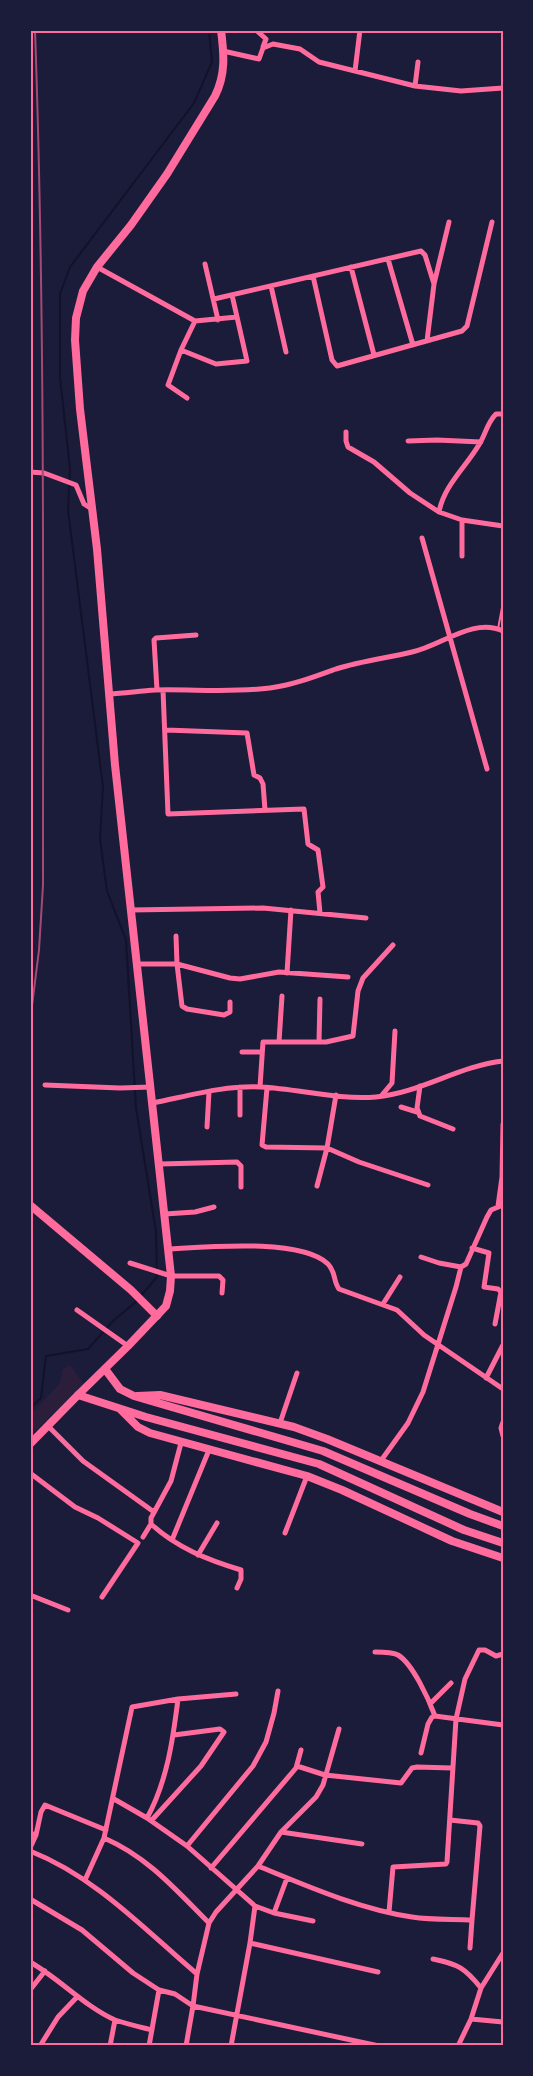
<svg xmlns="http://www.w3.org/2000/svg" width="533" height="2076" viewBox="0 0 533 2076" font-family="Barlow,sans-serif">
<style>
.green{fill:#2a1e3b}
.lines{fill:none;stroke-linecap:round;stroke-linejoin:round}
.stream{stroke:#12122b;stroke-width:2}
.service{stroke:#ff6b9d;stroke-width:2}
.minor{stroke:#ff6b9d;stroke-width:5}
.secondary{stroke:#ff6b9d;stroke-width:8}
.primary{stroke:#ff6b9d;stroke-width:8}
.trunk{stroke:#ff6b9d;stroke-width:8}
.rail{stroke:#a44b75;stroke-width:2}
.neatline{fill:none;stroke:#ff6b9d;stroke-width:2}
</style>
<rect width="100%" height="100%" fill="#1b1b3a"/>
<path class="green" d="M70,1365L84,1384L30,1436V1415L60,1383L62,1370Z"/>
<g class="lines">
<path class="stream" d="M140,1297L157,1277L156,1232L136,1108L126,940L107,891L100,839L103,787L68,510L70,469L60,377V294L70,267L194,103L212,62L209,30
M30,1408L41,1398L46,1356L88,1349L113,1321L137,1301"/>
<path class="service" d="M498,629L503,602"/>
<path class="minor" d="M256,30L266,39L263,47
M223,51L259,59L263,48L273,44L300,49L319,62L415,86L461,91L503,88
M355,71L360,30
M415,86L418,62
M388,259L413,345
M205,264L218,320
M97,267L195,321L237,317
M351,267L374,355
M313,276L332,360L337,366L462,331L467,326L492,222
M271,286L286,352
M214,299L421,251L425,255L434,284
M195,321L181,350L216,364L247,361L232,295
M427,341L434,284L449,222
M181,350L168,385L187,398
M346,432V441L348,447L374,462L410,493L439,512L462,520L503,526
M408,441L437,440L481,442
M30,472L44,473L76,485L84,504L92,509
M439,512C444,485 467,466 480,443C486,433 487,423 496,414H503
M462,520V556
M422,538L487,769
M157,690L154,640L156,638L196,635
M163,690L168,814L304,809L308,844L318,850L323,887L318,892L320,913
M109,694C125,693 140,691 155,690C193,689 232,693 270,688C293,685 314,677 336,669C361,661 387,658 412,652C441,646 473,617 503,631
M166,730L247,733L254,775L260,778L263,784L265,810
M131,910L263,908L366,918
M176,936L177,964L230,978L240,979L279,972L348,977
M137,964H177L182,1006L187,1009L224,1015L230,1012V1002
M287,973L291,910
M279,1042L282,996
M319,1042L320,999
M242,1052H262
M45,1085L120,1088L151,1087
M420,1086L417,1108L420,1116L453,1129
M260,1087L263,1042H326L353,1036L358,991L363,978L393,945
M267,1088L262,1145L266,1147L327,1148L359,1162L428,1185
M382,1095L392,1083L395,1031
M153,1103C188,1096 225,1085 261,1087C299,1089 337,1100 376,1097C420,1093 459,1066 503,1061
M401,1107L417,1112
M240,1115V1087
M207,1127L209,1092
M160,1164L237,1162L241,1166V1187
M317,1186L327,1148L336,1095
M498,1206L502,1177L503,1124
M165,1214L195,1212L214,1207
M472,1248L489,1253L484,1287L498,1289L501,1292L495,1324
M169,1249C206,1247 301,1238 328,1264C336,1272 333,1281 339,1289L397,1310L424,1335L503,1389
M421,1257L439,1263L461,1267
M130,1263L171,1276H219L223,1280L222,1293
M383,1304L400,1277
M77,1310L128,1346
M486,1378L503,1345
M503,1422L501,1428L503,1436
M280,1423L297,1373
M48,1426L83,1461L154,1512
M181,1443L171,1481L151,1518V1524C177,1548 208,1560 241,1570V1579L237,1588
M380,1462L408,1423L423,1392L456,1287L461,1267L466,1264L487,1217L491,1210L503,1205
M30,1473L75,1507L98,1518L138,1543L102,1597
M285,1533L307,1476
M143,1537L151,1524
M172,1540L209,1450
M198,1555L217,1523
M30,1595L68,1610
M375,1652C382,1652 392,1652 398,1655C413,1664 429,1700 435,1716
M430,1704L451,1683
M339,1729L323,1785L316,1797L281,1832L258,1866L216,1912L209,1923L197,1974L193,2006L379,2046
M421,1753L428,1724L432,1717L435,1716L503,1725
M297,1766L325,1775L401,1783L412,1768L417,1767L452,1768
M114,1799L147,1818L187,1846L255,1906L250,1943L231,2046
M147,1818C167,1782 173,1739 178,1699L236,1694
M450,1820L478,1823L480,1826L472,1920
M151,1821L201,1766L224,1732L220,1729L174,1735
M281,1832L362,1844
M30,1833L36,1835L30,1848
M36,1835L41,1812L45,1805L106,1830
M104,1838C148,1857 176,1890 209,1923
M187,1846L253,1766L266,1742L274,1713L278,1691
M30,1851C96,1877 144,1929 197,1974
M258,1866C307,1886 359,1909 412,1917C431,1920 452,1919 472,1920L470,1948
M211,1868L296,1768L301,1750
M85,1880L104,1838L132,1707L178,1699
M30,1899L82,1930L133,1973L159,1990L175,1994L193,2006L186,2046
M255,1906L274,1913L313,1921
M389,1912L393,1867L446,1864L447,1862L456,1719L465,1679L479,1650H485L496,1656L503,1654
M274,1913L287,1878
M250,1943L378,1972
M433,1959C458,1964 465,1968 481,1988
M30,1962C60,1979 84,2006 115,2020C127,2024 140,2027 152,2030
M30,1990L45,1971
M471,2019L503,2022
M40,2046L58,2017L77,1997
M110,2046L115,2020
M149,2046L159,1990
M458,2046L471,2019L481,1988L503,1953"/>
<path class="secondary" d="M30,1444L78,1395"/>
<path class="primary" d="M105,1369L120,1389L134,1396L323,1451L470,1514L503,1526
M78,1395L128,1346L166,1306L170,1291L171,1276L115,765L97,549L80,409L75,340L76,318L83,291L97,267L131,225L167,174L215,96C226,74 224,54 221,30
M78,1395L146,1417L319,1464L464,1530L503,1543
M137,1396L160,1395L294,1427L327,1439L503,1512
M120,1409L138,1427L150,1433L307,1476L342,1490L452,1541L503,1558"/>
<path class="trunk" d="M30,1205L131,1290L157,1316"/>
<path class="rail" d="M30,1022L39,950L43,885C43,600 45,315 35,30"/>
</g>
<rect width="533" height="2076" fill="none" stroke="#1b1b3a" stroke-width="63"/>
<rect x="32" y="32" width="470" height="2012" class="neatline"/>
</svg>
